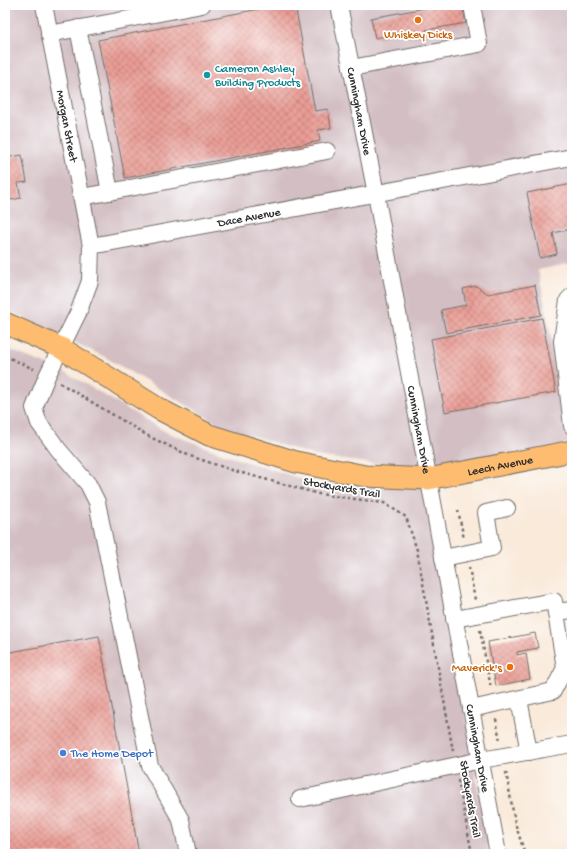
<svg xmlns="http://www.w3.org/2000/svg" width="577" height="859" viewBox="0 0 577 859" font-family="'Gochi Hand',sans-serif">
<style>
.industrial{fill:#d2bec3}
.building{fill:url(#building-cross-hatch)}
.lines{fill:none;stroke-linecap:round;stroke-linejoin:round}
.minor-casing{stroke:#736e68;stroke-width:18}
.major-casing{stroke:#736e68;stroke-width:23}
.path{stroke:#736e68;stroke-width:2.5;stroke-dasharray:3 3;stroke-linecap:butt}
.minor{stroke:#fff;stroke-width:16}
.major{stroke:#febc70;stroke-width:21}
.food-dot{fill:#e8710a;stroke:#fff;stroke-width:1.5}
.culture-dot{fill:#0f9aa8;stroke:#fff;stroke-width:1.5}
.shop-dot{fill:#3f7fe0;stroke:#fff;stroke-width:1.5}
.labels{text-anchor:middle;stroke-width:3.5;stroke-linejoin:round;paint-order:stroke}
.food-label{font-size:12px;fill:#c56008;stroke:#fff}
.culture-label{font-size:12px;fill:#0d838f;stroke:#fff;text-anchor:start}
.street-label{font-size:12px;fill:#2b2b2b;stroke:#fff}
.shop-label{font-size:12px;fill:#366cbe;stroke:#fff;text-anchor:start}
</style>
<defs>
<pattern id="building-cross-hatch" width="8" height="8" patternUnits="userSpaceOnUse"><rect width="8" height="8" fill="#ea9d95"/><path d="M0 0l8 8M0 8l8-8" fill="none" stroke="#be807a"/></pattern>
</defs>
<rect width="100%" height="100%" fill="#fff"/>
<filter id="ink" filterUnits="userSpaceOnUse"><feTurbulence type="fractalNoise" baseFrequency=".025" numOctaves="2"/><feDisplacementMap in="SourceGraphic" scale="8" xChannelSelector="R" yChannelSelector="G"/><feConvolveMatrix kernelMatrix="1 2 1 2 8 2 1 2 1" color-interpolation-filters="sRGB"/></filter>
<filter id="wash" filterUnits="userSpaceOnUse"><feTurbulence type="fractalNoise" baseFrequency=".012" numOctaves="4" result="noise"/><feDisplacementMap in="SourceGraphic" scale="16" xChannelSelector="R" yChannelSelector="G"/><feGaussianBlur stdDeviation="0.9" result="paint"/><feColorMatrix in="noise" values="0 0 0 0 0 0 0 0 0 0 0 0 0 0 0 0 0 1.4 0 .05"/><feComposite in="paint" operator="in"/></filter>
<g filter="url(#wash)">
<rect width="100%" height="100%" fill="#f9eada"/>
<path class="industrial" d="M5,5H572V263L538,270L571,443L476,461L404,468L316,456L222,426L105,357L5,309Z
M5,348L67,373L166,432L237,459L321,485H427L489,854H5Z"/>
<g id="blocks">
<path class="building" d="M280,5H295L315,111L328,109L331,128L318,130L320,141L125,178L98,40Z
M442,5H462L466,23L426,30L427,35L408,38L407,32L375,38L371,18Z
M22,155L27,182L18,183L21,198L5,201V158Z
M572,184V229L553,233L557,254L540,258L527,193Z
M535,285L541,315L446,333L441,310L466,305L463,289L476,286L488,294Z
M542,318L556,392L445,412L431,339Z
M535,633L538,648L517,652V655L526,653L530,679L496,686L488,642Z
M99,636L139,854H5V653Z"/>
</g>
</g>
<g filter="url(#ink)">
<use href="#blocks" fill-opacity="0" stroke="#736e68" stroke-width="1"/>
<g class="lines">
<defs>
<g id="minor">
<path id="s1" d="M44,5L91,246"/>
<path id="s2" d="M339,5L376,194L498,854"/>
<path d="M78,28L110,192"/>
<path d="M49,34L202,5"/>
<path d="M351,68L479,44L472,5"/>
<path d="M82,197L327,151"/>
<path d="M572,296L568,300L562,341L572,426"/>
<path d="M443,558L492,548L486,513L507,508"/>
<path d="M556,612L572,610"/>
<path d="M454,619L554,601L565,668L553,691L471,709"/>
<path d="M519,699L529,752"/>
<path d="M300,799L481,760L572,744"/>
<path id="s3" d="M188,854L181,820L150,766L97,502L88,484L58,449L39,423L34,408L47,376L78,313L90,281L91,246L572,157"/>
</g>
<g id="major">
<path id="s4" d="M5,323L61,348L159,409L209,435L296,462L365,476L428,479L572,451"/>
</g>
</defs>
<use href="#minor" class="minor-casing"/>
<use href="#major" class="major-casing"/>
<path class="path" d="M5,356L34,369
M60,383L150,437L190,456L235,471L319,494L384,503L406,517L417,550L453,751
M458,510L464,539
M469,567L475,600
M480,630L491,688
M496,719L500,741
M506,772L515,823L525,854
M458,780L472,854"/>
<use href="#minor" class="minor"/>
<use href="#major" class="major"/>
</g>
</g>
<g class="food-dot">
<circle cx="418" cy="20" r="4"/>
<circle cx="510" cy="667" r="4"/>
</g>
<circle class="culture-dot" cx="207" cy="75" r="4"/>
<circle class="shop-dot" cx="63" cy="753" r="4"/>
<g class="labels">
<g class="food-label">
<text x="418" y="38">Whiskey Dicks</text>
<text x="502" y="671" text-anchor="end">Maverick's</text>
</g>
<g class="culture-label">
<text x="215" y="72">Cameron Ashley<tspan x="215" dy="14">Building Products</tspan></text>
</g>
<g class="street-label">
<text dy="4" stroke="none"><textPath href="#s2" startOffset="108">Cunningham Drive</textPath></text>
<text dy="4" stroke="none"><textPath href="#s1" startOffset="123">Morgan Street</textPath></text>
<text dy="4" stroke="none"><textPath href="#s3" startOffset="815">Dace Avenue</textPath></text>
<text dy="4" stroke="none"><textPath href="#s2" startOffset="432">Cunningham Drive</textPath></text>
<text dy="4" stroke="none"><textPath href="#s4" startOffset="531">Leech Avenue</textPath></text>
<text transform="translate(342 487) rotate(10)" y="4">Stockyards Trail</text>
<text dy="4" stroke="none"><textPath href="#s2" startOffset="756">Cunningham Drive</textPath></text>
<text transform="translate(471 799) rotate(80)" y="4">Stockyards Trail</text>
</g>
<g class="shop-label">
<text x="71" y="757">The Home Depot</text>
</g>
</g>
<rect width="577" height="859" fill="none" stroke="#fff" stroke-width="20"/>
</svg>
